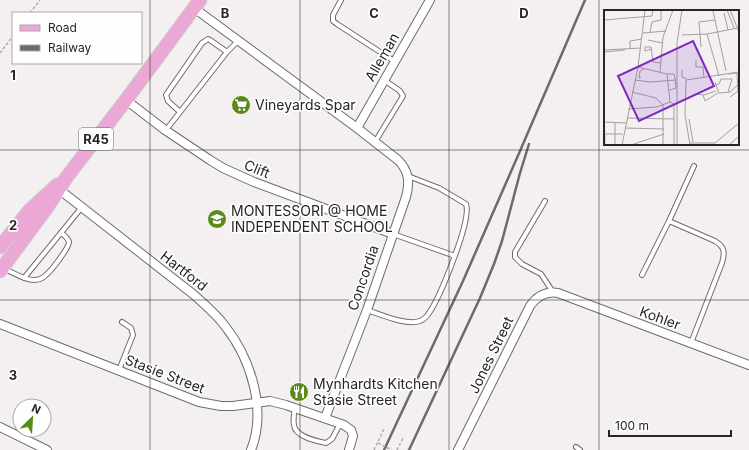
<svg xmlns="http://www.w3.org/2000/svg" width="749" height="450" viewBox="0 0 749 450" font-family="Inter,sans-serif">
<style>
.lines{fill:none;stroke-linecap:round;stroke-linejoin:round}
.lane-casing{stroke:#6f6b6c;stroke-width:6}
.street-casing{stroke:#6f6b6c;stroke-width:10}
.primary-casing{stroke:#cfcfcf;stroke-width:15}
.path{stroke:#afacac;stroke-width:1.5;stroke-dasharray:3 2;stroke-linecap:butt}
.lane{stroke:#fff;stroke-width:4}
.street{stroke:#fff;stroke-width:8}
.primary{stroke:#eba8d4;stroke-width:13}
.rail{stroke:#6c6a6b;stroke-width:2.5}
.path-bridge{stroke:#afacac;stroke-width:1.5;stroke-dasharray:3 2;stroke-linecap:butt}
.grid{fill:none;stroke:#272626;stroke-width:1;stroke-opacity:0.55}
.labels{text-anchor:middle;stroke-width:3.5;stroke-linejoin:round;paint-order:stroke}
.shield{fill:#fffefe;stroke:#686767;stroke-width:1}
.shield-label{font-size:13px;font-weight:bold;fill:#272626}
.street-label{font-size:14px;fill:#272626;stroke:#fffefe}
.poi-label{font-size:14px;fill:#272626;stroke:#fffefe;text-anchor:start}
.inset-road{fill:none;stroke:#a29fa0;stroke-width:1}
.view{fill:#7b2cbf;fill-opacity:0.15;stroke:#7b2cbf;stroke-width:2}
.inset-edge{fill:none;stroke:#272626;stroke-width:2}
.grid-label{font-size:13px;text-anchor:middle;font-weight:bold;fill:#272626;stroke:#fffefe;stroke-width:3.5;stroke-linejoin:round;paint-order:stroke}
</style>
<rect width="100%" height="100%" fill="#f4f0f1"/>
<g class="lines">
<defs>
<path id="lane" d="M341,0L333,15V21L337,24L394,61
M180,112L168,101L166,95L202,43L208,39L210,40L227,52L238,41
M166,130L227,52
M375,142L403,96L400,91L384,80
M545,201L515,252V257L522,264L541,274L553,292
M393,234L455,256
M5,269C14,273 24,280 34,280C38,280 43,278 46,275C51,271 69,248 69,242C68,238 64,235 61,233
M642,275L669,221
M24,278L82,207
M367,310C380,314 406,326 420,321C424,319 427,317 429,313C440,297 472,220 466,204L439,188L408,176
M691,343L722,263C725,253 725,247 715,241L669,221L694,166
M119,370L133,335L131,328L122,322
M295,408C294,413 293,420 294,425C295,437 317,441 326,443L332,439L340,424
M576,447L580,450"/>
<path id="street" d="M194,8L357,128L398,160C409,171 410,182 406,197L367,310L325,418
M126,100L165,130L210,160L223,168L254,182L393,234
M357,128L430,0
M56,187L193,294C204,304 216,314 225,326C251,359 267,410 251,450
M0,324L199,402L221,406H233L270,401L286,405L344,425L351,430L353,436L349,450
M0,427L47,450
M458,450L530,306C537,296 546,291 558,293L749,365"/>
<path id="primary" d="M0,247L29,211L57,185
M0,271L48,206L66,178L126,100L200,0"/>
</defs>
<use href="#lane" class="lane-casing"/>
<use href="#street" class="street-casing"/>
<use href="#primary" class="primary-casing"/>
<path class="path" d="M30,13L40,0
M0,53L13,36
M374,450L384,429
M397,450L403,438"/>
<use href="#lane" class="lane"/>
<use href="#street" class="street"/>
<use href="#primary" class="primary"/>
<path class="rail" d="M384,450L463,281L520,151L585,0
M409,450L480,298L494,264L502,241L520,173L529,144"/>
<path class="path-bridge" d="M378,443L392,450"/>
</g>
<path class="grid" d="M150,0V450M300,0V450M449,0V450M599,0V450M0,150H749M0,300H749"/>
<defs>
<symbol id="supermarket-disc" viewBox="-11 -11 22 22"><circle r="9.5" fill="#5b891c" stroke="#fffefe"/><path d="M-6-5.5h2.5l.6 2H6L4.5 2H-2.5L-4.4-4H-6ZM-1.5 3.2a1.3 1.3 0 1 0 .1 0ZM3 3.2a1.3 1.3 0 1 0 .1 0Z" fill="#fff"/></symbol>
<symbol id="school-disc" viewBox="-11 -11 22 22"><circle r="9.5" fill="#5b891c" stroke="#fffefe"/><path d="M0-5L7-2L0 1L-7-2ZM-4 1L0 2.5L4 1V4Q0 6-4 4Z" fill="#fff"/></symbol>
<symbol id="restaurant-disc" viewBox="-11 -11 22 22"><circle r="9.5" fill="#5b891c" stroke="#fffefe"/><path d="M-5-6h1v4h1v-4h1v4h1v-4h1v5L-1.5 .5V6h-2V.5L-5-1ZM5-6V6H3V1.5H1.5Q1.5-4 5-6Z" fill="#fff"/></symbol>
</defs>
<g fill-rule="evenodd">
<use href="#supermarket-disc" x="230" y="94" width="22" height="22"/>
<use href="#school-disc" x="206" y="208" width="22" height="22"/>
<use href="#restaurant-disc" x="288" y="381" width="22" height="22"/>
</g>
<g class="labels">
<rect class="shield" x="79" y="128" width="34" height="22" rx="3"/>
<g class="shield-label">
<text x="96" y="144">R45</text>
</g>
<g class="street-label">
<text transform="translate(382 57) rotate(-60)" y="5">Alleman</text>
<text transform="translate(257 169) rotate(22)" y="5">Clift</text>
<text transform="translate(184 271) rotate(38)" y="5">Hartford</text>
<text transform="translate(363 278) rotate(-71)" y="5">Concordia</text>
<text transform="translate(660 318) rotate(20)" y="5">Kohler</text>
<text transform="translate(491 355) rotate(-64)" y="5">Jones Street</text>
<text transform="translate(165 374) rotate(21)" y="5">Stasie Street</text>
</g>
<g class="poi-label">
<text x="255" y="110">Vineyards Spar</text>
<text x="231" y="216">MONTESSORI @ HOME<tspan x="231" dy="16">INDEPENDENT SCHOOL</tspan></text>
<text x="313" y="389">Mynhardts Kitchen<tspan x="313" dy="16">Stasie Street</tspan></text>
</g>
</g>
<g transform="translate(604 10)">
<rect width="135" height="135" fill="#f4f0f1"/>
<path class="inset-road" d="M123,0L130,18M126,0L135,22M109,1L122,61M120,3L124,20M0,10L48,6L49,0M46,22L48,12L57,10V0M39,23L62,21M103,24L115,66M78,25L103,24L134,18M44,30L58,33M97,37L95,12L111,10M26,39V31L38,29M47,39L41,41V37H47L49,52L57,53M0,40L37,38M0,42L21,40M92,50V57H99L100,68M34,57L63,64L66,92M78,60V67L83,69M56,62L59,27L69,0M63,64H70L71,68L72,78L66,80M124,64L133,63L134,81L126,87M37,68H35L36,61L40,59M31,70L46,72L72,70M111,72L115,83L126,82L135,74M111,75L115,74L117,69H128L124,82M28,82L52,88L59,95V135M93,84L100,85L112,81M99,85L101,91L114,83M66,92L70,94V135M24,99L53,97L66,92M0,101L1,135M23,108L70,109M85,109L89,132M0,112L23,113M11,113V135M21,118L60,119M0,124H19M86,133H111L135,113M18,135L34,57L41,0M27,135L60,124M73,135V33L78,0M86,135L81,105L82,70L135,62M125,135L135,126"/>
<path class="view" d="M89,31L110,76L35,111L14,66Z"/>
<rect width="135" height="135" class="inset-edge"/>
</g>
<g class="grid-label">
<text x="225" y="18">B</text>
<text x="374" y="18">C</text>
<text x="524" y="18">D</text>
<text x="13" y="80">1</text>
<text x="13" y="230">2</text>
<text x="13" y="380">3</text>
</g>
<rect x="12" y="12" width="130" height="52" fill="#fffefe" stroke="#a9a8a8"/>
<rect x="20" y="25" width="20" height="6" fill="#eba8d4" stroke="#a9a8a8"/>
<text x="48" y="32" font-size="12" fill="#272626">Road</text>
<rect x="20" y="45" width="20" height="6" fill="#6c6a6b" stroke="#a9a8a8"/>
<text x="48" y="52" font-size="12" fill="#272626">Railway</text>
<g transform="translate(32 418) rotate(25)"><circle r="19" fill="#fffefe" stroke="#a9a8a8"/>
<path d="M0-3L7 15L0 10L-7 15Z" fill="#5b891c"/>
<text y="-6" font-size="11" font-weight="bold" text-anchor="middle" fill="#272626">N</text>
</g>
<path d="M609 430v6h122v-6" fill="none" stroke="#272626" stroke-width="2"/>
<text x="615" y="430" font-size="12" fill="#272626" stroke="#fffefe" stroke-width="3" paint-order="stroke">100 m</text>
</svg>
